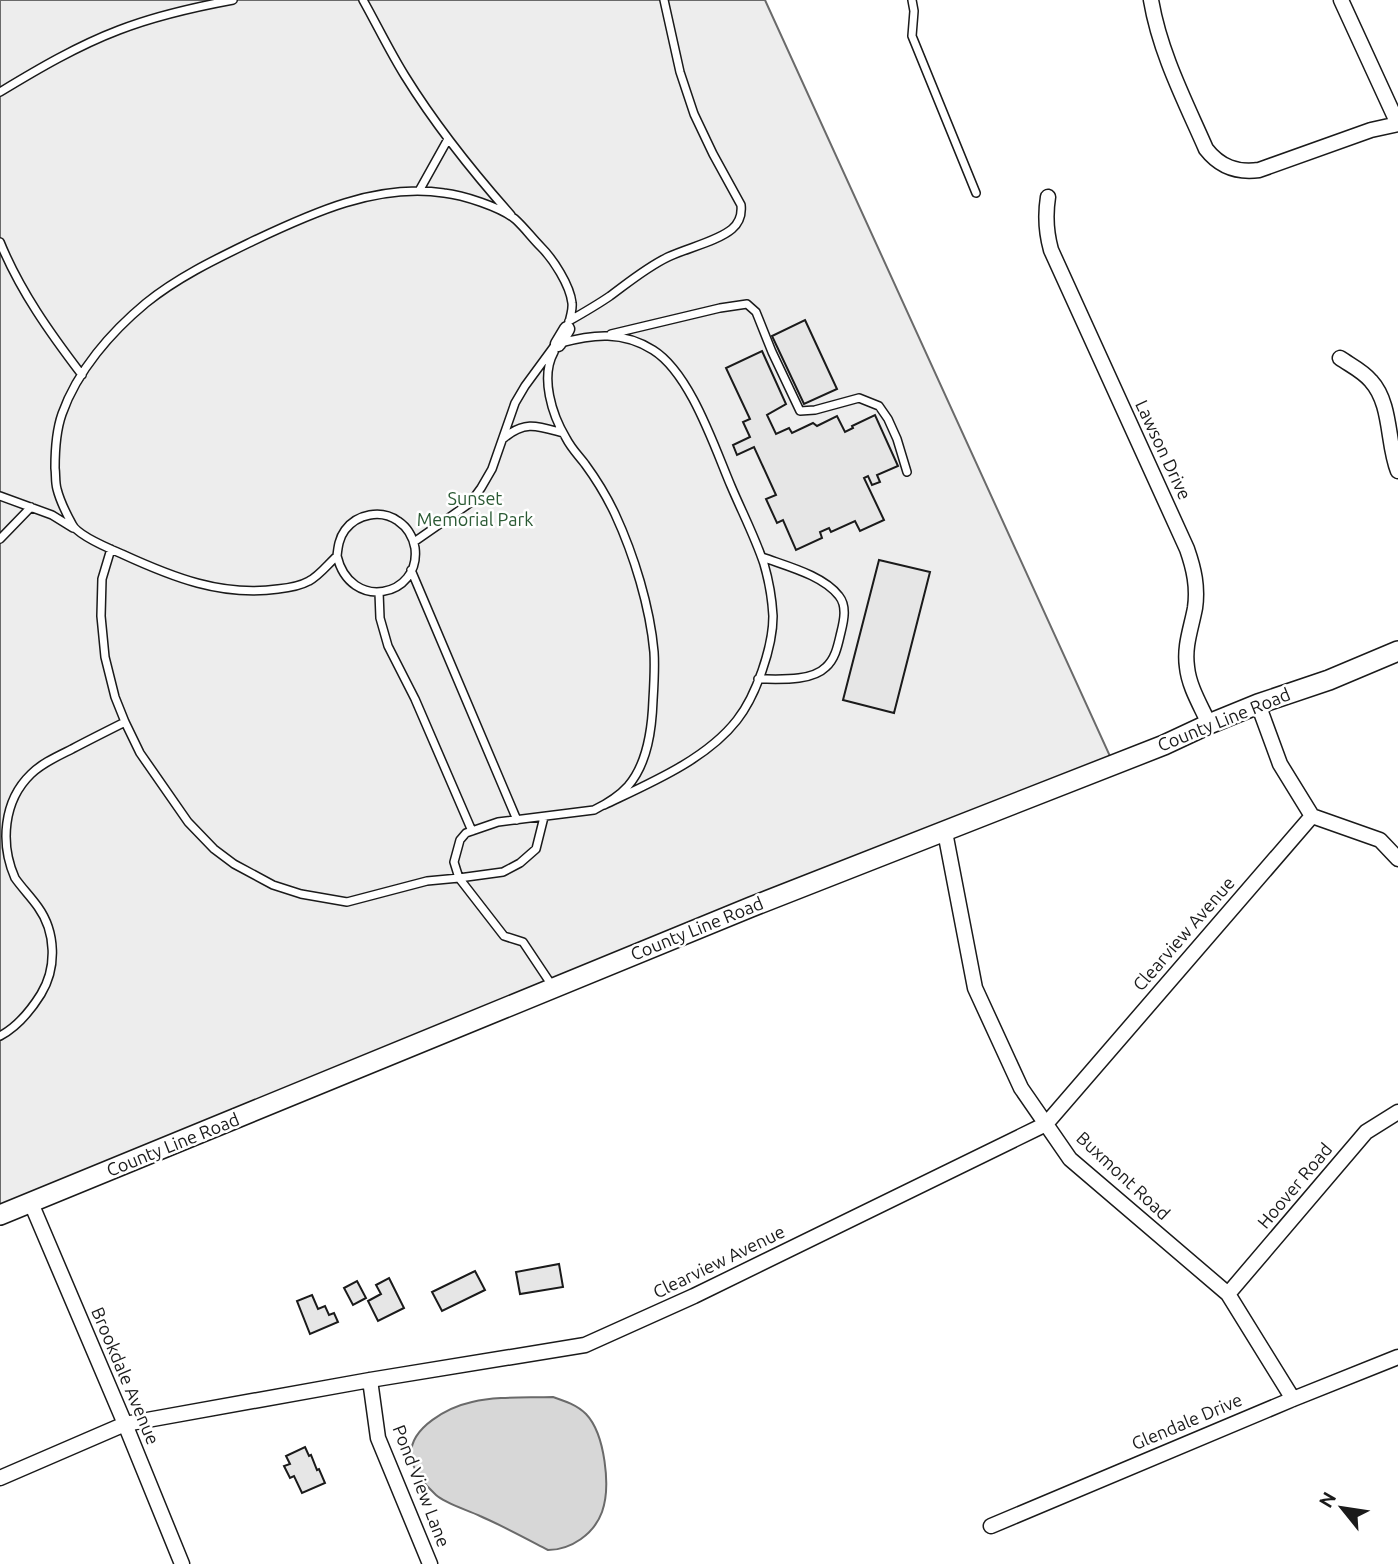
<svg xmlns="http://www.w3.org/2000/svg" width="1398" height="1564" viewBox="0 0 1398 1564" font-family="Ubuntu,sans-serif">
<style>
.built{fill:#ededed;stroke:#6a6a6a;stroke-width:2}
.water{fill:#d7d7d7;stroke:#6a6a6a;stroke-width:2}
.building{fill:#e6e6e6;stroke:#1a1a1a;stroke-width:2}
.lines{fill:none;stroke-linecap:round;stroke-linejoin:round}
.lane-casing{stroke:#1a1a1a;stroke-width:10}
.street-casing{stroke:#1a1a1a;stroke-width:17}
.secondary-casing{stroke:#1a1a1a;stroke-width:22}
.lane{stroke:#fff;stroke-width:7}
.street{stroke:#fff;stroke-width:14}
.secondary{stroke:#fff;stroke-width:19}
.labels{text-anchor:middle;stroke-width:5;stroke-linejoin:round;paint-order:stroke}
.street-label{font-size:18px;fill:#1a1a1a;stroke:#fff}
.park-label{font-size:18px;fill:#2b5a34;stroke:#fff}
</style>
<rect width="100%" height="100%" fill="#fff"/>
<path class="built" d="M0,0H765L1114,765L0,1216Z"/>
<path class="water" d="M553,1397C565,1401 577,1405 586,1414C605,1434 611,1487 602,1512C594,1534 571,1550 548,1550C525,1538 503,1526 480,1516C468,1510 446,1504 436,1495C426,1486 411,1469 411,1455C410,1427 449,1407 472,1402C498,1396 526,1398 553,1397Z"/>
<path class="building" d="M805,320L837,389L804,404L772,336Z
M762,351L786,404L767,415L776,434L789,428L792,433L813,423L817,426L837,416L845,432L853,428L852,426L875,415L898,466L877,475L880,482L872,485L868,476L864,478L884,520L860,531L855,521L831,532L829,528L820,532L822,538L796,550L783,520L777,523L766,499L776,495L754,447L737,455L733,445L750,437L743,422L750,419L726,368Z
M879,560L930,572L894,713L843,700Z
M559,1264L563,1287L520,1294L516,1272Z
M475,1271L485,1290L442,1311L432,1292Z
M389,1278L404,1308L378,1321L368,1301L381,1294L376,1285Z
M357,1281L366,1298L353,1305L344,1288Z
M312,1295L318,1309L325,1306L329,1315L334,1313L338,1322L310,1334L297,1301Z
M305,1447L309,1456L311,1455L317,1470L319,1469L325,1483L302,1493L294,1476L290,1478L284,1466L290,1464L286,1456Z"/>
<g class="lines">
<defs>
<path id="lane" d="M363,0C377,25 390,52 405,76C436,126 472,171 511,215
M912,0L914,11L912,36L976,193
M0,92C38,69 77,46 119,30C155,16 195,7 233,0
M419,191L448,139
M0,242C20,291 50,333 82,375
M569,321C583,313 597,305 610,296C629,282 647,267 668,257C687,248 718,241 732,229C740,222 742,214 741,205L713,154L694,114L680,72L664,0
M611,334L720,308L747,304L756,312L772,352L800,411L815,410L859,398L879,406L888,419L897,439L907,472
M561,343C593,334 623,331 653,350C690,373 714,446 731,486C742,512 755,537 764,564C769,581 772,599 773,616C773,647 756,696 737,720C706,760 648,784 604,805
M504,438C525,420 538,426 563,433
M0,496L52,515L73,528
M0,539L31,507
M414,542L470,503L481,488L492,469L515,403L525,386L558,341
M111,549L102,579L101,616L105,657L115,697L125,722L140,753L188,822L214,849L234,864L273,885L301,894L347,902L427,881L459,878L504,936L523,942L553,987
M337,556C350,612 421,597 415,548C413,537 407,527 398,521C381,509 357,514 345,530C339,538 338,547 337,556C328,564 319,576 309,581C300,586 288,588 278,589C222,597 172,577 122,554C110,549 77,535 72,524C66,513 60,501 57,489C55,482 56,475 55,468C55,450 56,431 62,414C77,371 111,332 146,303C178,277 216,259 253,241C312,213 377,183 444,193C463,195 500,207 515,219C524,227 532,238 541,247C553,259 570,285 572,303C573,310 569,322 567,329
M411,570L517,820
M379,592L380,618L388,646L415,699L472,831
M758,679C778,679 811,682 826,667C836,658 838,644 841,632C844,620 847,606 839,596C823,575 786,566 762,557
M544,817L536,849L520,863L503,872L459,878L454,862L460,840L466,833L498,822L594,810C606,804 619,796 628,786C648,763 652,728 653,700C654,684 655,668 654,652C650,607 634,555 615,514C607,497 596,479 585,464C578,455 571,448 566,438C552,415 540,377 554,352
M0,1036C17,1027 31,1010 41,994C57,968 56,932 38,907C31,897 22,888 15,878C0,844 3,801 31,774C42,763 58,756 72,749C89,740 107,731 125,722"/>
<path id="street" d="M1151,0C1160,53 1185,101 1206,149C1220,167 1237,173 1259,170L1371,130L1398,124L1341,0
M1048,197C1045,216 1046,232 1051,250L1187,549C1194,569 1198,587 1195,608C1191,629 1184,646 1187,667C1189,687 1201,706 1209,724
M558,344L567,329
M1340,358C1350,365 1363,371 1371,381C1392,404 1387,444 1398,471
M1258,704L1280,764L1312,816L1380,840L1398,859
M945,832L975,988L1021,1088L1070,1159L1228,1294L1293,1399
M31,1203L125,1424L182,1564
M1228,1294L1366,1132L1398,1112
M370,1380L378,1438L430,1564
M0,1478L125,1424L370,1380L585,1345L694,1296L1046,1124L1312,816
M991,1526L1293,1399L1398,1357"/>
<path id="secondary" d="M0,1215L751,907L1164,745L1209,724L1258,704L1329,680L1398,651"/>
</defs>
<use href="#lane" class="lane-casing"/>
<use href="#street" class="street-casing"/>
<use href="#secondary" class="secondary-casing"/>
<use href="#lane" class="lane"/>
<use href="#street" class="street"/>
<use href="#secondary" class="secondary"/>
</g>
<g class="labels">
<g class="street-label">
<text transform="translate(1163 450) rotate(65)" y="6">Lawson Drive</text>
<text transform="translate(1224 720) rotate(-22)" y="6">County Line Road</text>
<text transform="translate(697 929) rotate(-22)" y="6">County Line Road</text>
<text transform="translate(1184 934) rotate(-49)" y="6">Clearview Avenue</text>
<text transform="translate(173 1145) rotate(-22)" y="6">County Line Road</text>
<text transform="translate(1123 1176) rotate(43)" y="6">Buxmont Road</text>
<text transform="translate(1295 1186) rotate(-50)" y="6">Hoover Road</text>
<text transform="translate(719 1262) rotate(-26)" y="6">Clearview Avenue</text>
<text transform="translate(125 1376) rotate(67)" y="6">Brookdale Avenue</text>
<text transform="translate(1187 1422) rotate(-23)" y="6">Glendale Drive</text>
<text transform="translate(421 1486) rotate(69)" y="6">Pond View Lane</text>
</g>
<g class="park-label">
<text x="475" y="505">Sunset<tspan x="475" dy="21">Memorial Park</tspan></text>
</g>
</g>
<g transform="translate(1342 1508) rotate(300)" stroke="#ffffff" stroke-width="5" paint-order="stroke">
<path d="M0-5L12 26L0 18L-12 26Z" fill="#1a1a1a"/>
<text y="-10" font-size="19" font-weight="bold" text-anchor="middle" fill="#1a1a1a">N</text>
</g>
</svg>
